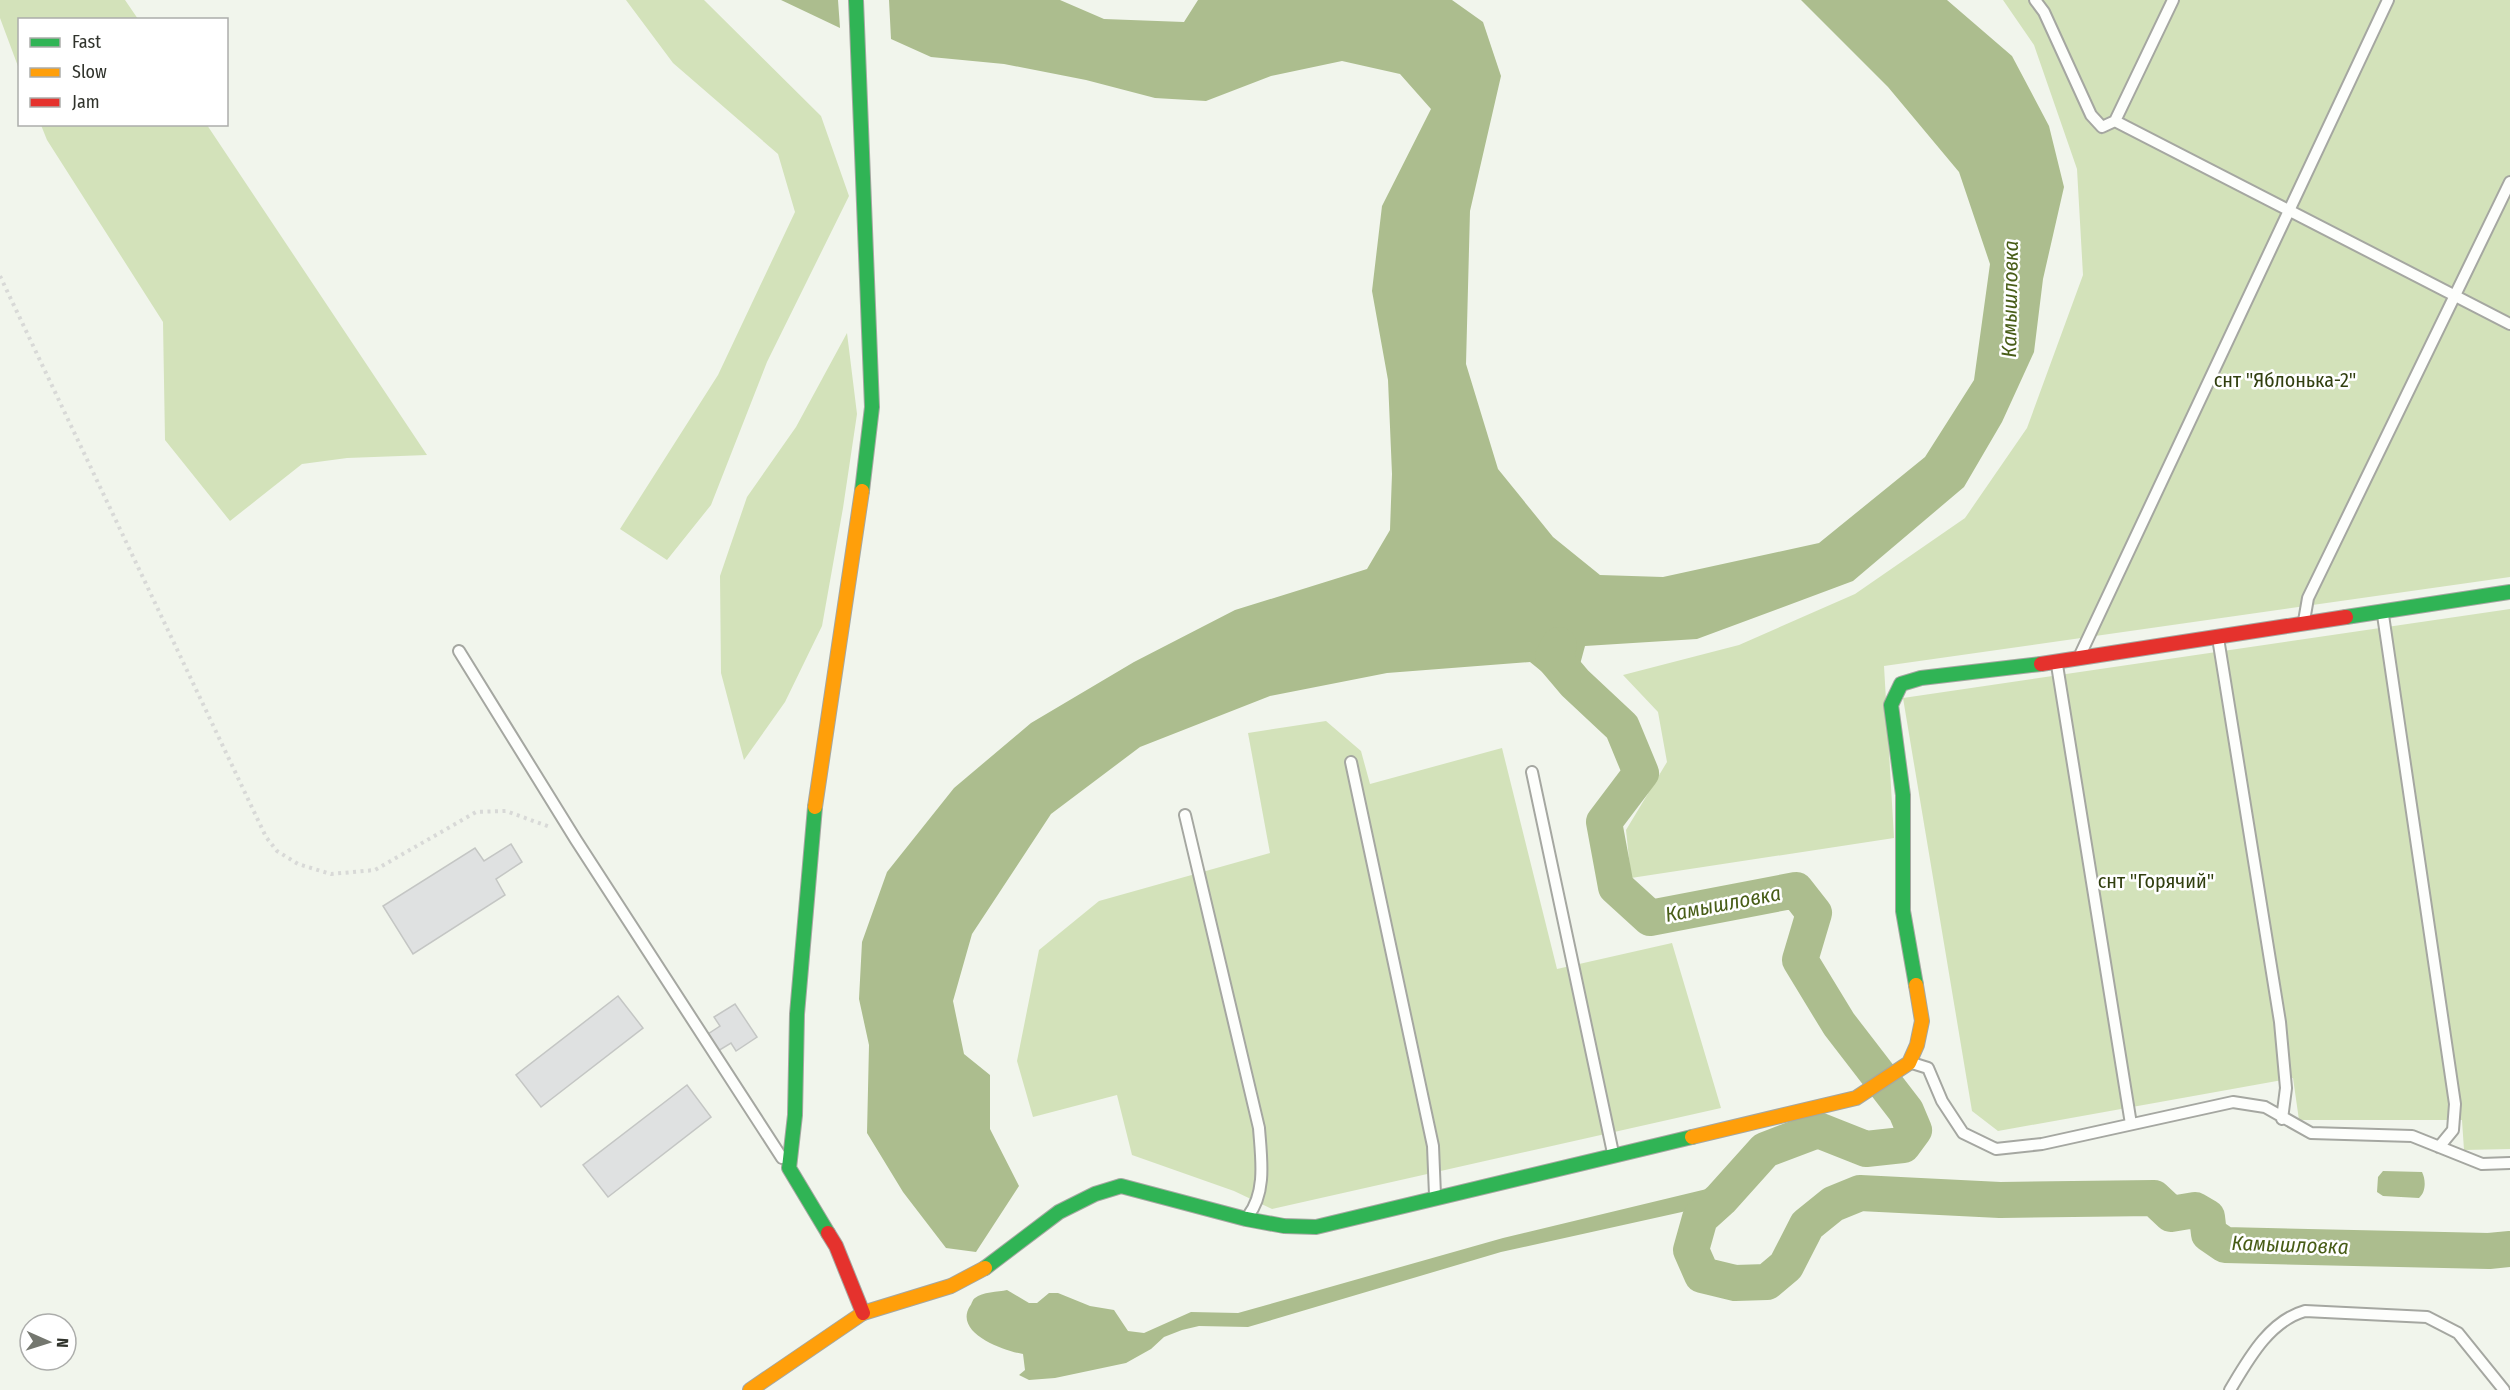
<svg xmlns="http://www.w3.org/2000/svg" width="2510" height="1390" viewBox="0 0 2510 1390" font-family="'Fira Sans Condensed',sans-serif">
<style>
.green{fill:#d3e2ba}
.water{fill:#acbd8e}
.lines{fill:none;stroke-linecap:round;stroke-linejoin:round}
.river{stroke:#acbd8e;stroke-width:36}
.building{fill:#dfe1e1;stroke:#c4c6c4;stroke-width:1.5}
.lane-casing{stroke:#a5a7a1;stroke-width:14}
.fast-casing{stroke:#a5a7a1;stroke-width:16}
.slow-casing{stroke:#a5a7a1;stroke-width:16}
.jam-casing{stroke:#a5a7a1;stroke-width:16}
.path{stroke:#d8d9d7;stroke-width:4;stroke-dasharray:3 4.5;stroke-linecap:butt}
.lane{stroke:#fdfefc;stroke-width:10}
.fast{stroke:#30b455;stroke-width:14}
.slow{stroke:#ff9f0a;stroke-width:14}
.jam{stroke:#e5322d;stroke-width:14}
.labels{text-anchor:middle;stroke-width:5;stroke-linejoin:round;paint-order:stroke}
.park-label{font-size:20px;fill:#313f0f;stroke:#fff}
.water-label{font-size:21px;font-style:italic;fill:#485d17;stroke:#fff}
</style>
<rect width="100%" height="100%" fill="#f1f5ec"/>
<path class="green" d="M0,0H125L138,19L20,20L19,69L0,18Z
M626,0H704L821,116L849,196L767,362L711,505L667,560L620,529L718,375L795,212L778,154L673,63Z
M2003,0H2510V577L1884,666L1894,838L1631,878L1626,830L1667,762L1658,712L1623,675L1739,645L1855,594L1965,518L2027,428L2083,275L2077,169L2034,45Z
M41,125H207L427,455L347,458L302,464L230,521L165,440L163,322L47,140Z
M847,333L857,414L843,508L822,626L785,702L744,760L721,673L720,576L747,497L796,427Z
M2510,609V1149L2464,1150L2462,1120H2299L2293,1078L1998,1131L1972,1111L1903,698Z
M1326,721L1361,751L1370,784L1502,748L1557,969L1672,943L1721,1108L1272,1209L1234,1191L1132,1155L1117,1095L1033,1117L1017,1061L1039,950L1099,901L1270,853L1248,733Z"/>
<path class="water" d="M781,0H838L840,28Z
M889,0H1060L1104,19L1184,22L1198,0H1452L1483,22L1501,76L1470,211L1466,364L1498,469L1553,537L1600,575L1663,577L1819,543L1925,457L1974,380L1990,264L1959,172L1888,87L1801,0H1947L2012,56L2049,126L2064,187L2043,279L2034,352L2002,422L1964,487L1853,581L1697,639L1585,646L1575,683L1567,692L1530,662L1387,673L1270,696L1140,747L1051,814L972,934L953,1001L964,1054L990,1075V1129L1019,1186L976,1252L946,1248L903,1192L867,1133L869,1045L859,999L862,942L887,872L954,788L1031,723L1134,662L1235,610L1367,569L1390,530L1392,474L1388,380L1372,291L1382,206L1431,109L1400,74L1342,61L1271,76L1206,101L1155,98L1086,80L1004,64L931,57L891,39Z
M2383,1171L2422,1172C2426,1180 2426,1192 2419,1198L2383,1196L2377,1192L2378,1177Z
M1715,1187L1737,1189L1727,1202L1501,1252L1248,1327L1199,1326L1182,1330L1164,1337L1151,1349L1126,1363L1055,1378L1029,1380L1019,1375L1025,1370L1023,1354C1004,1351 953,1333 970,1306C972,1304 972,1300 975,1298C982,1292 998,1292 1007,1290L1029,1303H1037L1049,1293H1058L1090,1306L1114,1310L1128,1331L1144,1333L1191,1312L1238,1313L1503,1238Z"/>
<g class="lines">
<path class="river" d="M1559,645L1553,657L1575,683L1622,727L1641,773L1604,822L1616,887L1650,918L1796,890L1814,913L1800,960L1839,1024L1906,1111L1914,1130L1903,1145L1866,1149L1818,1130L1765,1150L1721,1199L1700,1218L1691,1250L1702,1275L1735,1283L1767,1282L1786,1266L1807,1225L1833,1204L1860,1193L2000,1200L2154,1198L2171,1214L2195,1210L2207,1217L2209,1234L2225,1245L2489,1251L2510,1249"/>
</g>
<path class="building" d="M511,844L522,862L496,879L505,895L413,954L383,906L475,848L484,861Z
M618,996L643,1028L541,1107L516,1075Z
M735,1004L757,1037L736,1051L731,1043L718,1051L708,1034L720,1026L714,1017Z
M687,1085L711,1117L608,1197L583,1165Z"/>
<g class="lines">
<defs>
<path id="lane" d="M2035,0L2044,12L2091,115L2102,127L2115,121L2173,0
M2115,121L2510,324
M2383,615L2455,1104L2453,1130L2439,1147
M2304,621L2308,598L2510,182
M2218,638L2280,1022L2286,1088L2282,1119
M459,651L576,840L782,1158
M2081,653L2388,0
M2057,665L2131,1124
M1351,762L1433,1146L1435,1195
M1532,772L1613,1153
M1185,815L1259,1128C1261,1157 1267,1192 1248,1216
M1912,1063L1928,1068L1942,1101L1963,1133L1996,1149L2042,1144L2233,1102L2265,1107L2311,1133L2412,1136L2482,1164L2510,1163
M2230,1390C2248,1360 2269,1321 2305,1311L2427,1317L2458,1333L2504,1390"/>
<path id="fast" d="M856,0L872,407L862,491
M2346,617L2510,592
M815,807L797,1014L795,1115L789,1168L828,1233
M1916,985L1903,911V795L1891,705L1901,684L1921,678L2041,664
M985,1268L1059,1212L1095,1194L1121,1186L1246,1219L1284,1226L1316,1227L1692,1137"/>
<path id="slow" d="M815,807L862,491
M1692,1137L1856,1098L1909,1063L1917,1045L1922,1021L1916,985
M750,1390L863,1313L951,1286L985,1268"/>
<path id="jam" d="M2041,664L2346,617
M828,1233L836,1246L863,1313"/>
</defs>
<use href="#lane" class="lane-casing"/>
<use href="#fast" class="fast-casing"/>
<use href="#slow" class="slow-casing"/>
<use href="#jam" class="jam-casing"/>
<path class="path" d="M0,276L266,837L277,851L298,864L331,874L375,870L476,812L506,811L550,827"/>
<use href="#lane" class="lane"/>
<use href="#fast" class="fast"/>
<use href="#slow" class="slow"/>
<use href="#jam" class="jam"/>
</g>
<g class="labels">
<g class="park-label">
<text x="2285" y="387">снт "Яблонька-2"</text>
<text x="2156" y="888">снт "Горячий"</text>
</g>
<g class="water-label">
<text transform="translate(2010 299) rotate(-89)" y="7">Камышловка</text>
<text transform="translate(1723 904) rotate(-11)" y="7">Камышловка</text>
<text transform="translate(2290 1245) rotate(2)" y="7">Камышловка</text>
</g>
</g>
<rect x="18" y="18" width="210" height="108" fill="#ffffff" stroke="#acadab" stroke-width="1.5"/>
<rect x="30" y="38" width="30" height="9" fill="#30b455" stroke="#acadab" stroke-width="1.5"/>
<text x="72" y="48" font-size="18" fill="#30332c">Fast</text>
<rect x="30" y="68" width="30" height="9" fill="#ff9f0a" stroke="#acadab" stroke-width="1.5"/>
<text x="72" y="78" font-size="18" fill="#30332c">Slow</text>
<rect x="30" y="98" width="30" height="9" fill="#e5322d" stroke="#acadab" stroke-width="1.5"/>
<text x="72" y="108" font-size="18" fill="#30332c">Jam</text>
<g transform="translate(48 1342) rotate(93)"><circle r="28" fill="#ffffff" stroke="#acadab" stroke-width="1.5"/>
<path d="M0-4.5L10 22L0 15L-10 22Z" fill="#74776f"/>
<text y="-9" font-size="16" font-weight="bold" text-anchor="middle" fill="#30332c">N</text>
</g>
</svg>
